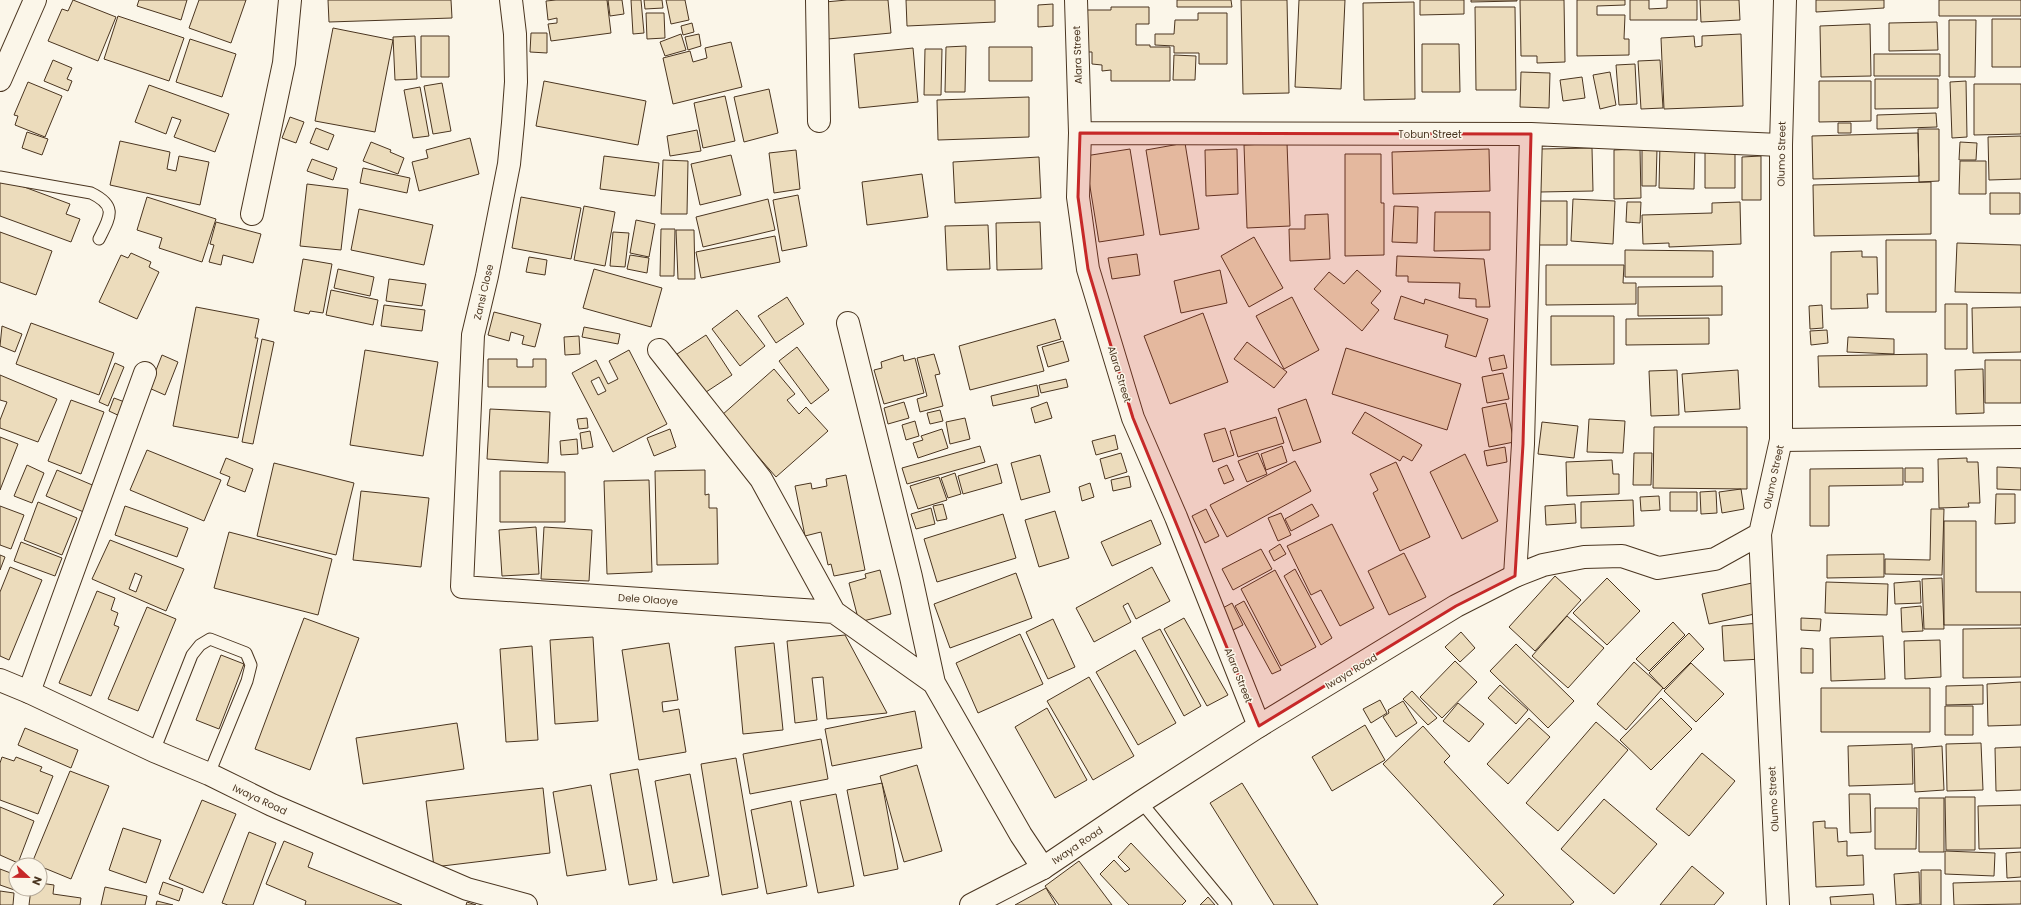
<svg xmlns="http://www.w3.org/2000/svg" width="2021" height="905" viewBox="0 0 2021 905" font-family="Poppins,sans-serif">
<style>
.building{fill:#ecdcbc;stroke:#4a3520;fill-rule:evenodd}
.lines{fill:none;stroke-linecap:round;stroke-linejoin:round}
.lane-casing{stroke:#4a3520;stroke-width:13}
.street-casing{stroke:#4a3520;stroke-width:24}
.secondary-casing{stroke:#4a3520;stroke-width:24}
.lane{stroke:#fbf6e9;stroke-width:11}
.street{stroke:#fbf6e9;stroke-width:22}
.secondary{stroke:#fbf6e9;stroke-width:22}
.marked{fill:#c62828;fill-opacity:0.2;stroke:#c62828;stroke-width:3;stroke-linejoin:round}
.labels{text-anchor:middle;stroke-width:3;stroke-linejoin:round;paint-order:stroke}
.street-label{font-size:10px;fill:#4a3520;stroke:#fbf6e9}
</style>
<rect width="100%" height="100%" fill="#fbf6e9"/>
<path class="building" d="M73,0L116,17L98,61L48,41L62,9L68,11Z
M139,0H187L181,20L137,6Z
M199,0H246L231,43L189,28Z
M328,0H451L452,18L329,22Z
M556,0H607L611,33L551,41L548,24L557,23V18L548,20L546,1Z
M608,0H622L624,14L610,16Z
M631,0H641L644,33L633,34Z
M644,0H662L663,8L645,9Z
M666,0H685L689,20L671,24Z
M847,0H888L891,33L828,39L825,2Z
M906,0H995V22L907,26Z
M1177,0H1231L1232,7H1177Z
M1241,0H1287L1289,93L1243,94Z
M1299,0H1345L1341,89L1295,87Z
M1420,0H1464V14L1420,15Z
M1471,0H1517V1L1471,2Z
M1520,0H1564L1565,62L1537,63V56H1521Z
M1577,0H1625V5L1597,6V15H1625L1624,39H1629V55L1577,56Z
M1630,0H1649V9L1667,8V0H1697V20H1630Z
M1700,0H1739L1740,20L1701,22Z
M1816,0H1884V8L1816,12Z
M1939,0H2021V16H1939Z
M1414,2L1415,99L1364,100L1363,3Z
M1053,4V26L1038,27V5Z
M1111,7H1149V24H1136V45H1150V47H1170V81H1111V70L1102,71V65L1092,64V52H1087V10H1111Z
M1475,7H1515L1516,90H1476Z
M646,13H664L665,38L647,39Z
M1198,13H1227V64H1199V53H1174V46L1155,45V34H1174L1175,20H1198Z
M118,16L184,38L169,81L104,59Z
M1992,19H2021V67H1992Z
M1949,20H1976L1975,77H1949Z
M1937,22L1938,50L1889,51V23Z
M692,23L694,32L683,35L681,26Z
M1870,24L1871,76L1821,77L1820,26Z
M333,28L393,40L375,132L315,121Z
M531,33H547V53L530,52Z
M681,34L686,50L665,56L660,42Z
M699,34L701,46L688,50L685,37Z
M1741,34L1743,106L1664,109L1661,38L1694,36L1695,47L1702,46V36Z
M415,36L417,79L395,80L393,37Z
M421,36H449V77H421Z
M190,39L236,54L222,97L176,82Z
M731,42L742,87L673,104L663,58L690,51L693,62L707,58L705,48Z
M1422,44H1459L1460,92H1422Z
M966,46L965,92H945L946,47Z
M989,47H1032V81H989Z
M913,48L918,102L859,108L854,54Z
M925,49H942L941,95H924Z
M1874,54H1940V76H1874Z
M1174,55L1196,56L1195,80H1173Z
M53,60L72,68L67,79L72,81L68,91L44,81Z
M1660,60L1663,108L1641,109L1638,61Z
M1635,64L1637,104L1619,105L1616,65Z
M1521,72L1550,73L1549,108L1520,107Z
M1610,72L1616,105L1600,109L1593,75Z
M1582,77L1585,98L1563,101L1560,80Z
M1875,79H1938V108L1875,109Z
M544,81L646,101L638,145L536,126Z
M1819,81H1871V121L1819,122Z
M1966,81L1967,137L1952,138L1950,82Z
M28,82L62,96L45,137L15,125L18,116L14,115Z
M442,83L451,131L433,134L424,86Z
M1974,84H2021V134L1974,135Z
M149,85L229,114L215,152L174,137L181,120L172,117L166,134L135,122Z
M420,87L429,136L413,138L404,90Z
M769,89L778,133L744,142L734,97Z
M725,96L735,141L703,148L694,103Z
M1029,97V137L938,140L937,100Z
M1936,113L1937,127L1877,129V115Z
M290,117L304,122L296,143L282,138Z
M1838,123H1851V133H1838Z
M316,128L334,135L328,150L310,143Z
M1918,129H1939V181L1919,182Z
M697,130L701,151L670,156L667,136Z
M27,132L48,139L42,155L22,148Z
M1918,133L1919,176L1813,179L1812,136Z
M2021,136V179L1989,180L1988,137Z
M470,138L479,174L419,191L412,162L428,158L426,150Z
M120,141L170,152L167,169L176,171L179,156L209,162L200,205L110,185Z
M371,142L391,150L390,152L404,158L398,174L363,161Z
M1960,142L1977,143L1976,160H1959Z
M1185,143L1199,229L1160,235L1146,150Z
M1287,143L1290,226L1247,228L1244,145Z
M1660,143L1695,144L1694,189L1659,188Z
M1592,148L1593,191L1540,192V149Z
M1130,149L1144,235L1099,242L1085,156Z
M1237,149L1238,194L1206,196L1205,150Z
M1489,149L1490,191L1393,194L1392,152Z
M1640,149L1641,198L1614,199V150Z
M1642,149H1657L1656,186H1642Z
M796,150L800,189L774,193L769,153Z
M1705,150H1735V188H1705Z
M1345,154H1381V203H1384V255L1345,256Z
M731,155L741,195L700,205L691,164Z
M604,156L659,163L655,196L600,189Z
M1761,156V200H1742V157Z
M1039,157L1041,198L955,203L953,162Z
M312,159L337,168L333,180L307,171Z
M663,160L688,161L687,214H661Z
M1960,161H1986V194H1959Z
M363,168L410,178L407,193L360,183Z
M922,174L928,217L867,225L862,182Z
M0,178L70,204L66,214L80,219L71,242L0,216Z
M1931,182V234L1814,236L1813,185Z
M307,184L348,189L341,250L300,246Z
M1990,193H2020V214H1990Z
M798,195L807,246L782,251L773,200Z
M147,197L216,219L202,262L159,248L162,238L137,230Z
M521,197L581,208L571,259L512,248Z
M768,199L775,230L703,247L696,217Z
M1573,199L1615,201L1613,244L1571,241Z
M1538,201H1567V245H1538Z
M1627,202H1641L1640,223L1626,222Z
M1740,202L1741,244L1669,247V243L1643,244L1642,215L1712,213V203Z
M584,206L615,212L605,266L574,260Z
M1394,206L1418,207L1417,243L1392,242Z
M359,209L433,225L424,265L351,250Z
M1435,212H1490V250L1434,251Z
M1328,214L1330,259L1290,261L1289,229H1305V215Z
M636,220L655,224L649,257L630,253Z
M216,222L261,234L253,263L223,255L221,265L209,262L214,245L210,244Z
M1040,222L1042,269L997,270L996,223Z
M988,225L990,269L947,270L945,226Z
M661,229H675L674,276H660Z
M676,230H694L695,279H678Z
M0,232L52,251L36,295L0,282Z
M613,232L629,233L625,267L610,266Z
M775,236L780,262L701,278L696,252Z
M1254,237L1283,288L1249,307L1221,256Z
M1886,240H1936V312H1886Z
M1957,243L2021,245V293L1955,292Z
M1625,250L1713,251V277H1625Z
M1862,251V257H1877L1878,294H1867L1868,308L1831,309V252Z
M131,253L151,262L149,267L159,272L137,319L99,302L121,255L128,258Z
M1137,254L1140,275L1112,279L1108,258Z
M630,255L649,258L647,273L627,269Z
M1397,256L1484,259L1490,307H1476V299L1459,298L1460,283L1408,282V276H1396Z
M529,257L547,260L545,275L526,272Z
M303,259L332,264L323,313L310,311L309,314L294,311Z
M1546,265H1624L1623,283H1636V304L1546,305Z
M338,269L374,277L370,296L334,288Z
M594,269L662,288L651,327L583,308Z
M1220,270L1227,303L1181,313L1174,281Z
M1357,270L1381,291L1371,303L1379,310L1362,331L1314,289L1329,272L1344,284Z
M389,279L426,284L422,306L386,301Z
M1722,286V315L1638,316V287Z
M331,290L378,300L373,325L326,315Z
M1401,296L1424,304L1425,299L1488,319L1476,357L1445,347L1448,335L1394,319Z
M787,297L804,324L776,343L758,316Z
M1292,297L1319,350L1284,369L1256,316Z
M1945,304H1967V349H1945Z
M384,305L425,310L422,331L381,326Z
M1822,305L1823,328L1810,329L1809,306Z
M196,307L259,319L255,338H258L238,438L173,426Z
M2021,307V352L1973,353L1972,308Z
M737,310L765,346L740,366L712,329Z
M494,312L541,324L535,347L522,344L524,336L511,332L509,341L488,335Z
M1203,313L1228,382L1170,404L1144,336Z
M1551,316H1614V364L1551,365Z
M1709,318V344L1626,345V319Z
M1055,319L1061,339L1037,346L1044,371L970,390L959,346Z
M31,323L114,353L99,395L16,364Z
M2,326L22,334L15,352L0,346Z
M584,327L620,334L618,344L582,337Z
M1827,330L1828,343L1811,345L1810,331Z
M706,335L732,375L703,394L677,354Z
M579,336L580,354L565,355L564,337Z
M1848,337L1894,339V354L1847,352Z
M262,339L274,342L253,444L242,442Z
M1063,341L1069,361L1048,367L1042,347Z
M1247,342L1287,372L1274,388L1234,359Z
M797,347L829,390L811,404L779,361Z
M1346,348L1461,384L1447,430L1332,394Z
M365,350L438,362L423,456L350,445Z
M629,350L667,424L613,452L572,373L596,360L608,384L618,379L609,361ZM599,377L606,391L598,395L591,381Z
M934,354L940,374L935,375L943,406L920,412L917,399L927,396L917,358Z
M1927,354V386L1819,387L1818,356Z
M162,355L178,362L165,395L149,388Z
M903,355L904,361L915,358L924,393L884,404L874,370L882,368L881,362Z
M1504,355L1507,368L1492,371L1489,358Z
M488,359H517V367H533V359H546V387H488Z
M1985,360H2021V403H1985Z
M115,363L124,367L108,406L99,402Z
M774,369L795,394L787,400L799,414L806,407L828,431L776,477L722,415Z
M1983,369L1984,413L1956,414L1955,370Z
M1677,370L1679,415L1651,416L1649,371Z
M1738,370L1740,409L1685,412L1682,374Z
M1503,373L1509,399L1487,403L1482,377Z
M0,375L57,399L38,442L0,428V420L7,402L0,400Z
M1066,379L1068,387L1041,393L1039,385Z
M1037,385L1039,396L993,406L991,396Z
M114,398L130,404L124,418L109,411Z
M1306,399L1321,442L1293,451L1278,409Z
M71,400L104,412L81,474L48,461Z
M904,402L909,418L888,424L884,408Z
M1047,402L1052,418L1035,423L1031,408Z
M1506,403L1514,442L1489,447L1482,408Z
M490,409L550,412L548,463L487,459Z
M940,410L943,421L930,424L927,413Z
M1365,412L1422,445L1412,461L1403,456L1400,461L1352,433Z
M1276,417L1284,443L1238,457L1230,431Z
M587,418L588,428L579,429L577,419Z
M965,418L970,439L950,444L946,422Z
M1589,419L1625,421L1623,453L1587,452Z
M915,421L919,436L906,440L902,425Z
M1542,422L1578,426L1574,458L1538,454Z
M1654,427H1747V489L1653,488Z
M1225,428L1234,455L1213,462L1204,434Z
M670,429L676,447L654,456L647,438Z
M942,429L948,448L918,458L913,443L923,440L921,436Z
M590,431L593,447L582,449L580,433Z
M1115,435L1118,449L1096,455L1092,441Z
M0,437L18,444L0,490Z
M577,439L578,454L561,455L560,441Z
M980,446L985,462L907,484L902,468Z
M1282,446L1287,462L1266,470L1261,454Z
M1505,447L1507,462L1487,466L1484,451Z
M147,450L221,480L204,521L130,490Z
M1121,453L1127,472L1105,479L1100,459Z
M1258,453L1267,474L1247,482L1238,461Z
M1634,453H1652L1651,485H1633Z
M1465,454L1498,521L1462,539L1430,472Z
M1040,455L1050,492L1021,500L1011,463Z
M226,458L253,469L245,492L227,485L230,477L220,473Z
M1967,458V462H1978L1980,503H1968L1969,507L1939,508L1938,459Z
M1612,460L1613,474H1619V494L1567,496L1566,462Z
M1295,461L1311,491L1227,537L1210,505Z
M1396,462L1430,537L1400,551L1373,493L1378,490L1370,474Z
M274,463L354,483L336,555L257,536Z
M997,464L1002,483L963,494L958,476Z
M27,465L44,473L32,503L14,496Z
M1227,465L1234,480L1224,484L1218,469Z
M1997,467L2021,468V490L1997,489Z
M1903,468V485L1829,486V526H1810V469Z
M1905,468H1923V482H1905Z
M57,470L97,487L86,513L46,496Z
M705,470V495L709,494V508H717L718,564L657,565L655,471Z
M500,471L565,472V522H500Z
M955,473L961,494L948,498L941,478Z
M846,475L865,570L834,576L831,564L828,565L821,532L805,536L795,486L811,483L812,489L827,486L826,479Z
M1129,476L1131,487L1113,491L1111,480Z
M939,477L947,500L918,509L910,486Z
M649,480L652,572L607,574L604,481Z
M1090,483L1094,497L1082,501L1079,487Z
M1741,489L1744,509L1722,513L1719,492Z
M361,491L429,498L421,567L353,560Z
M1716,491L1717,513L1701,514L1700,492Z
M1670,492H1697V511H1670Z
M1996,494H2015V523L1995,524Z
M1659,496L1660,510L1641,511L1640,497Z
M1633,500L1634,526L1581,528V502Z
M38,502L77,518L62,555L24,540Z
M943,504L947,519L937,521L933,506Z
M1312,504L1319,516L1291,531L1285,519Z
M1575,504L1576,523L1546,525L1545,506Z
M0,506L24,515L11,549L0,545Z
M125,506L188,528L177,557L115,535Z
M931,508L935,524L916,529L911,514Z
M1206,509L1219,536L1205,543L1192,516Z
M1931,509H1944L1942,575L1885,574V559L1930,560Z
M1055,511L1069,558L1039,567L1025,520Z
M1281,513L1291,535L1278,541L1268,518Z
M1003,514L1016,558L937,582L924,539Z
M1151,520L1161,544L1112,566L1101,542Z
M1944,521H1976V592H2021V625H1944Z
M1332,524L1374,608L1340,626L1321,590L1311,595L1287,546Z
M536,527L539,574L502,576L499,530Z
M544,527L592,530L589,581L541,579Z
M229,532L332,559L318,615L214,588Z
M110,540L184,569L166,611L92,579ZM135,573L142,576L136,592L129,589Z
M21,542L62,558L55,576L14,561Z
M1280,544L1286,554L1274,561L1269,551Z
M1261,549L1272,569L1233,590L1222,569Z
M1404,553L1426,597L1389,615L1368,571Z
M1884,554V577L1827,578V555Z
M0,555L5,557L0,570Z
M10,567L42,580L9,660L0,656V592Z
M1152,567L1170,601L1136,619L1128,603L1123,606L1131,622L1094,642L1076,608Z
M1295,569L1332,638L1321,645L1284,576Z
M880,570L891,614L859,622L849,583L866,578L865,574Z
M1275,570L1316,647L1281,666L1241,589Z
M1016,573L1032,618L950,648L934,604Z
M1555,576L1581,600L1535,651L1509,627Z
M1607,578L1640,611L1607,645L1573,613Z
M1942,578L1944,629H1924L1922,579Z
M1920,581L1921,603L1895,604L1894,583Z
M1826,582L1888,584L1887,615L1825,613Z
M1752,583L1759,613L1709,624L1702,594Z
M97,591L115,598L111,610L118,613L114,625L119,627L91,696L59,683Z
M1244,601L1281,670L1272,674L1235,606Z
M1232,603L1243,625L1231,631L1221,609Z
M1921,606L1923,631L1902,632L1901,608Z
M147,607L176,619L138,711L108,699Z
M1567,616L1604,648L1568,688L1532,656Z
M304,618L359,638L310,770L255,749Z
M1184,618L1228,695L1207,706L1164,629Z
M1801,618L1821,619L1820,631L1801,630Z
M1053,619L1075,667L1048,679L1026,632Z
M1673,622L1685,635L1649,671L1636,659Z
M1760,623L1762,659L1724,661L1722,626Z
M2021,628V677L1963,678V629Z
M1160,629L1201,706L1184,716L1142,638Z
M1461,632L1475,648L1460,662L1445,647Z
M1689,633L1704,649L1664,689L1649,673Z
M1020,634L1043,684L978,713L956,663Z
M845,635L887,713L827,719L823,677L812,678L817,720L795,723L787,641Z
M1883,636L1885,679L1831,681L1830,638Z
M593,637L598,721L555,724L550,640Z
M1940,640L1941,677L1905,679L1904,641Z
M669,643L678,700L662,702L663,712L679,709L686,752L639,760L622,650Z
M774,643L783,730L743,734L735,647Z
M1516,644L1574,701L1548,728L1490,671Z
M532,646L538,740L506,742L500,649Z
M1801,648L1813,649V673H1801Z
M1135,650L1176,723L1138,745L1096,672Z
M221,655L244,664L219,729L196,720Z
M1455,661L1477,682L1442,718L1420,697Z
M1634,662L1663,688L1626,730L1597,704Z
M1691,663L1724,694L1696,722L1664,691Z
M1089,677L1134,756L1093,780L1047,701Z
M2021,682V725L1988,726L1987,684Z
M1500,685L1528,710L1516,724L1488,698Z
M1983,685V704L1946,705V686Z
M1821,688H1930V732H1821Z
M1412,691L1437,718L1428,725L1403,699Z
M1661,698L1692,729L1651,770L1620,740Z
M1380,700L1387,713L1371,723L1363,709Z
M1403,701L1417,723L1396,737L1383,717L1389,713L1388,710Z
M1458,703L1484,724L1469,742L1443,721Z
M1945,706H1973V735H1945Z
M1047,708L1087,780L1055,798L1015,727Z
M915,711L922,748L832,766L825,729Z
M1529,718L1550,737L1508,784L1487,764Z
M1596,722L1628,750L1558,831L1526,803Z
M457,723L464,769L363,784L356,738Z
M1365,725L1385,760L1332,791L1312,757Z
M1423,726L1450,756L1444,762L1574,902L1570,905H1493L1504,895L1383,764Z
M25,728L78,750L71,768L18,745Z
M821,739L828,779L750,794L743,754Z
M1981,743L1983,790L1947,791L1946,744Z
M1912,744L1913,784L1849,786L1848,746Z
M1942,746L1944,790L1915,792L1914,748Z
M2021,747V790L1996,791L1995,748Z
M1702,753L1735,781L1689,836L1656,809Z
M2,757L14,761L16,757L42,767L40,771L53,776L38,814L0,800V763Z
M736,758L758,888L722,895L701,764Z
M917,765L942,851L904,862L880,776Z
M638,769L657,880L629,885L610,774Z
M70,771L109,786L71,879L32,863Z
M690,774L709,876L673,883L655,781Z
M882,783L898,869L864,876L847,790Z
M1242,783L1318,905H1274L1210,803Z
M591,785L606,870L567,876L553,792Z
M543,788L550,853L434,867L426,801Z
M836,794L854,886L818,893L800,801Z
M1849,794H1870L1871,832L1850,833Z
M1945,797H1975V850H1946Z
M1919,798H1944V852H1919Z
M1604,799L1657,844L1614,894L1561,849Z
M202,800L236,814L203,893L169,879Z
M791,801L807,886L767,894L751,810Z
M2021,805V848L1979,849L1978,806Z
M0,807L34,821L18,863L0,855Z
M1875,808H1917L1916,849H1875Z
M1825,821V828H1837L1838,842L1847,841V856L1863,855L1864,885L1816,887L1813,822Z
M123,828L161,840L146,883L109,870Z
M249,832L276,843L253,905H228L222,903Z
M284,841L313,853L308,867L402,905H305L306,901L266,884Z
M1131,843L1186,901L1182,905H1129L1100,874L1114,860L1125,872L1130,869L1118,857Z
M1945,851L1995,853L1994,876L1945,874Z
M2021,852V877L2007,878L2006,853Z
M1079,861L1112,905H1059L1045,886Z
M1692,866L1724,893L1714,905H1660Z
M0,869L16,875V889H27L26,894L0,885Z
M1921,870H1941V905H1921Z
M1919,872L1920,904L1896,905L1894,874Z
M2021,881V904L1954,905L1953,883Z
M163,882L183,889L179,901L159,894Z
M40,883L54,885L53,894L81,898L80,905H29L31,889H40Z
M105,887L147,896L145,905H101Z
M1046,888L1056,905H1015Z
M0,891L14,893L13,905H0Z
M1873,894L1874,905H1831L1830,897Z
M1208,897L1215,905H1200Z
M157,901L173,905H156Z
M467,902L476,905H466Z"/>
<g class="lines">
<defs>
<path id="lane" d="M0,177L91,193C118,206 110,217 99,239
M154,751L192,655L200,645L210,639L246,653L251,665L247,681L209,774
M1141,802L1226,905"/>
<path id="street" d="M511,0L515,34L516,82L513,123L509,164L487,276L473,335L462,587L834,612
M817,0L819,121
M1076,0L1080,133L1078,197L1088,269L1133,418L1176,517L1259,726
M0,80L35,0
M1080,133L1531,134L1781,145
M252,214L284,63L290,0
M848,323L911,577L934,683
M659,350L761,479L834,612L934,683L1021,835L1043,868
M1781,440L2021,437
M1515,576L1523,444L1531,134
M29,692L145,373"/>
<path id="secondary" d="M0,680L29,692L154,751L209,774L272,805L467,889L526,905
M971,905L1043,868L1141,802L1259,726L1456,606L1515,576L1543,565L1584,557L1622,556L1658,568L1715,559L1760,534
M1778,905L1760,534L1781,440V145L1785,0"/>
</defs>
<use href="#lane" class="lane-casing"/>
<use href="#street" class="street-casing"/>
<use href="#secondary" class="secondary-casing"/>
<use href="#lane" class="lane"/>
<use href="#street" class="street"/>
<use href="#secondary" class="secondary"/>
</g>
<path class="marked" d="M1080,133L1531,134L1523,444L1515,576L1456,606L1259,726L1133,418L1107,333L1088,269L1078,197Z"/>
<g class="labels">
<g class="street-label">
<text transform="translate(1077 55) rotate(-92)" y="4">Alara Street</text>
<text x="1430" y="138">Tobun Street</text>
<text transform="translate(1781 154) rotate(-89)" y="4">Olumo Street</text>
<text transform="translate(483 292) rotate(-77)" y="4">Zansi Close</text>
<text transform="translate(1120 374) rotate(73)" y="4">Alara Street</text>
<text transform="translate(1773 477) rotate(-78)" y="4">Olumo Street</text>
<text transform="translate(648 599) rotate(4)" y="4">Dele Olaoye</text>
<text transform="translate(1351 671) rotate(-31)" y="4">Iwaya Road</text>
<text transform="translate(1239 675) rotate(68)" y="4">Alara Street</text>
<text transform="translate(260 799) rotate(25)" y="4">Iwaya Road</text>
<text transform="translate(1773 799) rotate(-93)" y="4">Olumo Street</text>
<text transform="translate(1077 845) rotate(-34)" y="4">Iwaya Road</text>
</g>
</g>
<g transform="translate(28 877) rotate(112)"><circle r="19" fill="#fbf6e9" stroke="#b4a999"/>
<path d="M0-3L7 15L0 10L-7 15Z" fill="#c62828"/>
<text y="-6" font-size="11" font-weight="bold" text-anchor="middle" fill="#4a3520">N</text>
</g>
</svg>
